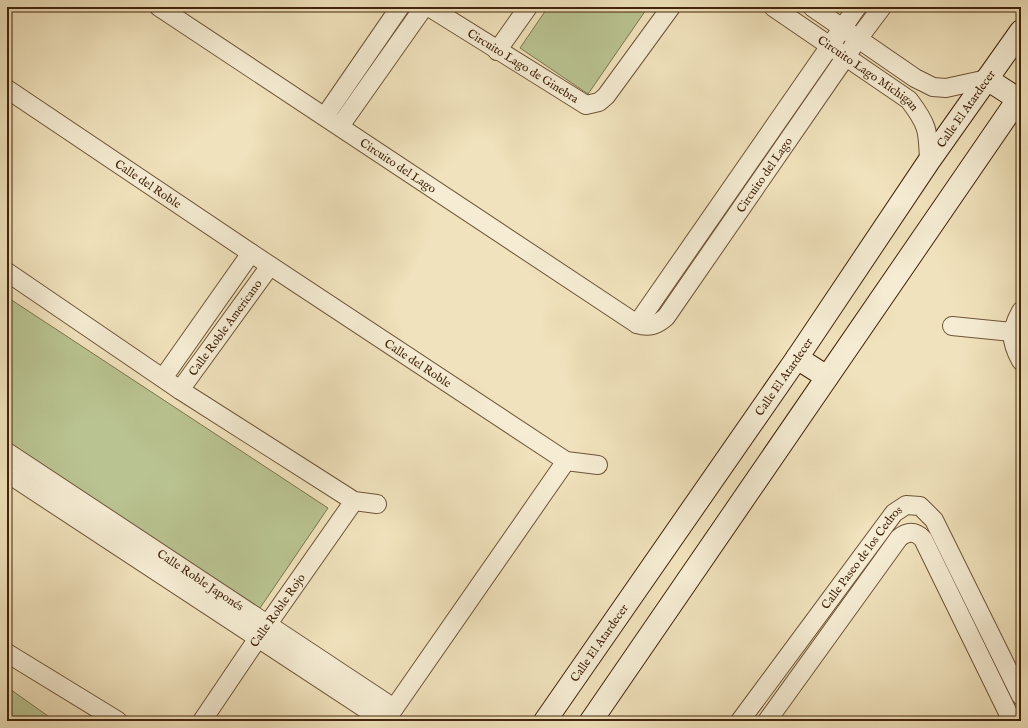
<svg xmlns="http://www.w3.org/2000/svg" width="1028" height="728" viewBox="0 0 1028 728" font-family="'IM FELL English',serif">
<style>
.green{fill:#b9c391;stroke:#7e744e}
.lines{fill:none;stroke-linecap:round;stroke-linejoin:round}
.street-casing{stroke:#6e5437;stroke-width:20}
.secondary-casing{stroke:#42240b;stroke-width:24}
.street{stroke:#f5ecd3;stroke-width:18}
.secondary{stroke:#f5ecd3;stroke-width:22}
.labels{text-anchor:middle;stroke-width:4;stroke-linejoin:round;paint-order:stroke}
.street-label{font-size:12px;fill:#42240b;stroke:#f5ecd3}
</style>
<rect width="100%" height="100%" fill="#f0e2bc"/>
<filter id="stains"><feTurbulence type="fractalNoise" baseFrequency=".005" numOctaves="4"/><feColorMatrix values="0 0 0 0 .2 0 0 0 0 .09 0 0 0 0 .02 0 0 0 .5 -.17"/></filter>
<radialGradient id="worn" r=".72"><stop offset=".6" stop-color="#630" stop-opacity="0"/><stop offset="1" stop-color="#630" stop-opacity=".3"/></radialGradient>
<path class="green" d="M548,7H648L588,94L520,48Z
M7,297L328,508L260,608L7,445Z
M7,687L55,721H7Z"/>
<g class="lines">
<defs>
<g id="street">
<path id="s1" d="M159,7L637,324C649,328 657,325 666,317L858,39L882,7"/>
<path id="s2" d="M429,7L586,105L599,102L606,96L671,7"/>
<path id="s3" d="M773,7L909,100C928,125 928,130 929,161"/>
<path d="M812,7L915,78L933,87L946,88L987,79"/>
<path d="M497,51L528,7"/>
<path id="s4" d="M7,89L251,253L566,461L598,465"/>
<path d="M325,116L400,7"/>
<path d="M340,126L424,7"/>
<path d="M7,272L180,390L354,501L377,504"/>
<path d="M1021,311C1010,331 1010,341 1021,361"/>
<path d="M637,324L857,7"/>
<path d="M952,326L1012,332L1021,326"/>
<path d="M163,378L251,253"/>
<path id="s5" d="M180,390L270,266"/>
<path id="s6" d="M7,452L394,708"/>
<path d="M7,473L384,721"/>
<path d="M7,653L118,721"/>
<path d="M388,717L566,461"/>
<path id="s7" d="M202,721L258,638L354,501"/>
<path id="s8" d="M740,721L894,513L906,505L920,506L934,520L1021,696"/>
<path d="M767,721L899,538C908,531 915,531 923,539L1012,721"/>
</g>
<g id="secondary">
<path d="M987,79L1018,99"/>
<path d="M797,358L827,377"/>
<path id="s9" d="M545,721L797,358L929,161L1021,31"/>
<path d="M591,721L1021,95"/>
</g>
</defs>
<use href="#street" class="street-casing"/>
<use href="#secondary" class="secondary-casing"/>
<use href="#street" class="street"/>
<use href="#secondary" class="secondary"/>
</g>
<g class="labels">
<g class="street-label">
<text dy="4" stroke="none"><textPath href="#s2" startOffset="111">Circuito Lago de Ginebra</textPath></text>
<text dy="4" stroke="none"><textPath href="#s3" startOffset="116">Circuito Lago Michigan</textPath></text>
<text dy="4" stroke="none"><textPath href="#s9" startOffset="743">Calle El Atardecer</textPath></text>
<text dy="4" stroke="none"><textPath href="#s1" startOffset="287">Circuito del Lago</textPath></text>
<text dy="4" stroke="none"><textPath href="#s1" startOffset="778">Circuito del Lago</textPath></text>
<text dy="4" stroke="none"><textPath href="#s4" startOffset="170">Calle del Roble</textPath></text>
<text dy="4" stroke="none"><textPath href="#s5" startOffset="77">Calle Roble Americano</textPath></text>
<text dy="4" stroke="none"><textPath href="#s4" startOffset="494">Calle del Roble</textPath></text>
<text dy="4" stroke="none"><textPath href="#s9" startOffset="419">Calle El Atardecer</textPath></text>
<text dy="4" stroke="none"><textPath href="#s8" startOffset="204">Calle Paseo de los Cedros</textPath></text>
<text dy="4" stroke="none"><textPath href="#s6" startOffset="232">Calle Roble Japonés</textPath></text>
<text dy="4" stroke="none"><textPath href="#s7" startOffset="134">Calle Roble Rojo</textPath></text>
<text dy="4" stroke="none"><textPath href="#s9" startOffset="95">Calle El Atardecer</textPath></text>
</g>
</g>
<rect width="1028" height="728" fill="none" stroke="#f0e2bc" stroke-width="24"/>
<rect x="8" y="8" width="1012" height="712" fill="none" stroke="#42240b" stroke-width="2"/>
<rect x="12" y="12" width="1004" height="704" fill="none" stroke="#42240b"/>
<rect width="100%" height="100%" filter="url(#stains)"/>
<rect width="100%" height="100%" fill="url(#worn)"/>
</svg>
